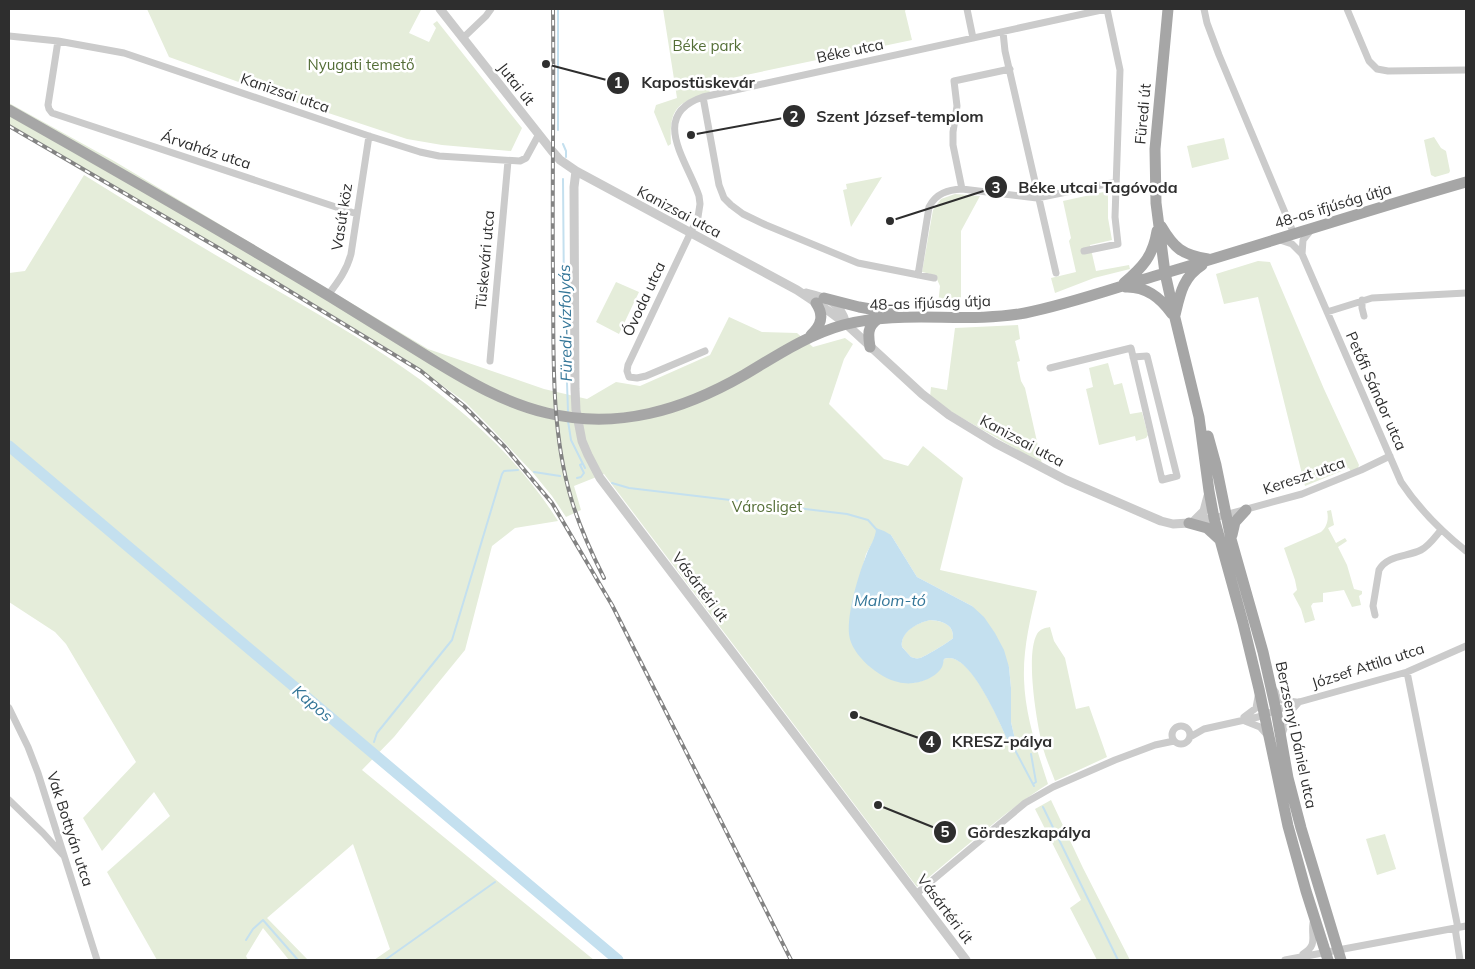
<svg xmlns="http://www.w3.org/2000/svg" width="1475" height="969" viewBox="0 0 1475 969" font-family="Mulish,sans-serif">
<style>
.green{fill:#e5edda;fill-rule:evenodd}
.water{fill:#c4e0ef;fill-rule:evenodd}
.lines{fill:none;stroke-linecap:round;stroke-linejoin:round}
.stream{stroke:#c4e0ef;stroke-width:2}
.river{stroke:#c4e0ef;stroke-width:11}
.minor{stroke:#cbcbcb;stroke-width:7}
.tertiary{stroke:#cbcbcb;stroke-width:9}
.primary{stroke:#a6a6a6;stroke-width:11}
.rail-casing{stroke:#838383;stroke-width:4}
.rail{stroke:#fff;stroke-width:2;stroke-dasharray:5.5;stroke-linecap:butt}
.labels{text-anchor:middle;stroke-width:5;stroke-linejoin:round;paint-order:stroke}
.park-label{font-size:15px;fill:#546e37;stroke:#fff}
.street-label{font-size:15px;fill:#2e2e2e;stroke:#fff}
.water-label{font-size:16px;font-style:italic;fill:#347698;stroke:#fff}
.leader{fill:none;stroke:#2e2e2e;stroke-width:2}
.callout-dot{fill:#2e2e2e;stroke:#fff;stroke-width:2}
.mark-label{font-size:15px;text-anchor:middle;font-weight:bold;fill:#fff}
.callout-label{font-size:16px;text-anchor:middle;font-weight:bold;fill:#2e2e2e;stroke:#fff;stroke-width:5;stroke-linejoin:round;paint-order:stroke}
</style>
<rect width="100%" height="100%" fill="#fff"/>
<path class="green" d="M147,9H420L421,10L409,33L429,42L436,28L433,24L437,21L522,128L511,151L442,145L407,139L289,100L169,57Z
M663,9H906L905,11L912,40L708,83L710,93C677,102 669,108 671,144L668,146L654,112L656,105L677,98Z
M9,103L114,161L428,349L544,389L587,399L616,382L640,386L710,355L729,317L762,332L797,333L813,347L845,338L853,344L844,359L829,404L884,459L908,466L923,446L963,478L940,570L1037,591C1030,620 1023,649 1024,679C1025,715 1037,750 1048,784C1001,814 960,852 917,887L604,474L574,486L581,510L566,517L552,496L534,474L492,429L465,402L410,362L235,256L9,125ZM891,535L917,577L972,606L1009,667L1011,688V722L1017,748H1011C1003,730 971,648 944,659C939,676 928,680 912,683L851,611L866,554L876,536Z
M1434,137L1441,148L1446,151L1450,171L1449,173L1435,177L1431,175L1424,140Z
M1224,138L1229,159L1192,168L1187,146Z
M84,175C139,209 194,243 250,275C365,341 485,405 558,521L515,528L492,546L465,650L394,737L362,770L594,960H374L390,949L353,844L267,918L308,960H289L263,928L246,956L248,960H157L107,872L170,816L154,792L102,851L83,818L136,762L66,644L55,632L9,602V273L25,271Z
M882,177L851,227L843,190L847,189L846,184Z
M1108,191V218L1112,240L1090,245L1096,271L1129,265L1130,269L1094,278L1055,293L1051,278L1076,272L1069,241L1071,238L1063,201Z
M955,194L980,196L961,231V305H938L940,286L935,275L922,272L933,210L941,199Z
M1258,261L1270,262L1324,389L1359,465L1358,468L1351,472L1349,468L1305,486L1258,297L1224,304L1216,274Z
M616,282L639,292L619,334L596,322Z
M1018,325L1020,339L1015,341L1020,361L1017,362L1021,381L1025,388L1042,464L950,411L930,397L931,387L947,390L955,328Z
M1108,363L1114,385L1122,383L1130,414L1142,412L1148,435L1146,438L1136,441L1135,436L1099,445L1086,389L1093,387L1089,368Z
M1331,510L1334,525L1328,528L1336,543L1345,538L1347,541L1338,547L1347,565L1354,589L1362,591V594L1359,596L1361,605L1352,607L1344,590L1323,593V602L1313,603L1311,606L1315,620L1305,623L1301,609L1293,594L1297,590L1295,580L1284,548L1321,532C1327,527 1329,519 1327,511Z
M930,620C942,621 954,624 953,638C951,641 924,657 920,658C916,659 915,658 911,657L902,647C900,631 917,623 930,620Z
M1050,627L1054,641L1065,658L1076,709L1089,706L1107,757L1055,781C1051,770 1046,759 1043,748C1037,725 1025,655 1037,634C1040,629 1045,628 1050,627Z
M1051,800L1083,868L1130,960H1097L1070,908L1081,900L1035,809Z
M1385,834L1396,869L1377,875L1366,839Z"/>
<path class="water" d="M876,528L884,531L891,535L917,577L972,606L984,617L995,633L1004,650L1009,667L1011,688V722L1017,748L1015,751L1011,748C1003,730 970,648 944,659C943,663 943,667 940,670C937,674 932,677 928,679C919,683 908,685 898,682C879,678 851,655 849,634C847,613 858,576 866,556C869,546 876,539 876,528ZM930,620C942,621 954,624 953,638C951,641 924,657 920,658C916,659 915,658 911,657L902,647C900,632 917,623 930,620Z"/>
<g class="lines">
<path class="stream" d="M558,130V9
M563,144L566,151V157
M563,179L564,299L568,411
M568,421L571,440L585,468
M534,472L560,476
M577,478L581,477L584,473L580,465L582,464
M612,483L629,488L847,514L868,520L877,530
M1026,741L1029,748
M374,742L377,733L452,640L502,474L504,471L518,470
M370,750L372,747
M1015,750L1034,786
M1031,754L1036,782L1033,784
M1043,807L1118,960
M509,873L513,870
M246,940L253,929L263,920L298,960
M385,960L495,882"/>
<path class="river" d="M9,446L618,960"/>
<path class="minor" d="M967,9L973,38
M1204,9L1207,23L1219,55L1294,234
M1347,9L1369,61L1377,69L1388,71L1466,70
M1003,32L1005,51L1056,273
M9,36L58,41L124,53L369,136L420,152L439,156L520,161L526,158L539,134
M463,38L486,16L491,9
M58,41L48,105L49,109L52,113L357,214
M703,97L719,185L724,198L731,205L743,214L766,225L858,263L934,278
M962,189L953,145V132L957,106L954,81L1010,69
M1280,240L1292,244L1302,254L1401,482C1419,509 1441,531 1466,551
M1084,251L1118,244L1115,217L1120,70L1107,9
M1302,254L1303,240L1311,230
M918,275L929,207C936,193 948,190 962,189L1037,198L1116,182
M328,295C338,282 347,270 351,254L369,136
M1362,300V308L1364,316
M1327,312L1372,298L1466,293
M705,351L646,376L637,378L629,377L627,371L628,365L698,217L700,204L699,196C688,162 648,115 703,97L1106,9
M490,361L508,161
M1050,368L1131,348L1162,480L1177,476L1147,356L1133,357
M1214,518L1302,494L1361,470L1390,456
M1375,615L1373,606L1379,570C1387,555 1407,557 1421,550C1429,546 1435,537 1441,530
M1407,672L1458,928
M1274,690L1282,700L1296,702
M9,708L28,747L38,773L97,960
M1244,717L1256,708L1258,697
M1245,721L1260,727L1267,735
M1172 735a9 9 0 1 1 18 0a9 9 0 1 1-18 0Z
M1282,734L1291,711L1299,702
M1190,737L1204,729L1258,717L1299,702L1407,672L1466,646
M9,800L43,833L63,855
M916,894L1025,803L1053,787L1115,760L1155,745L1174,741
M1455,928L1460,960
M1303,954C1318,945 1311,938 1313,923
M1285,960L1466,926"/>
<path class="tertiary" d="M440,9L552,151L560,160L576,171L797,290L830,312L846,324L922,394L949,415L995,443L1066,480L1161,521L1173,524L1189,523L1214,518
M576,171L574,187L575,389L576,410L582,441L588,455L600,478L966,960
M806,293C827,298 840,301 846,324
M1194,521L1204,511L1208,496"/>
<path class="primary" d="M1168,9L1155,149L1156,203L1165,273L1175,318L1199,417L1209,491L1214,518L1243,623L1259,689L1288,826L1306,891L1328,960
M9,110C117,171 225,233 331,297C365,318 399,339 433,360C469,382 505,403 547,413C618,430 683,410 744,375C776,356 807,335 843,325C902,309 965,324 1025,313C1071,304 1117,287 1162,274C1264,244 1365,211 1466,182
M1161,226C1174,248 1182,255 1208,259
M1124,283C1143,267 1153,256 1157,231
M1125,287C1146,286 1161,298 1172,314
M824,298L859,307L893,313
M1175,315C1180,294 1183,277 1202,265
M811,335C822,325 824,315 816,303
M870,347C868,335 867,326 878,319
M1208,436L1216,465L1231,539L1263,652L1276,710L1288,778L1301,828L1341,960
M1189,523L1207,528L1219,539
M1232,535L1235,522L1246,510"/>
<defs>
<path id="rail" d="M553,9C554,98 552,187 553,277C554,350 550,427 571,498C579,526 591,552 604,578
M9,126L222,250L421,371L464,406L505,447L552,503L612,605L791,960"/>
</defs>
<use href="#rail" class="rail-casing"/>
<use href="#rail" class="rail"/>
</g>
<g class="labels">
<g class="park-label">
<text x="707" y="51">Béke park</text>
<text x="361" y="70">Nyugati temető</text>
<text x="767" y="512">Városliget</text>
</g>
<g class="street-label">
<text transform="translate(850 51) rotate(-12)" y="5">Béke utca</text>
<text transform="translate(516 84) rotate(52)" y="5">Jutai út</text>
<text transform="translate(285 93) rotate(19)" y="5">Kanizsai utca</text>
<text transform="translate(1143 114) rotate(-85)" y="5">Füredi út</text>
<text transform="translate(206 150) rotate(18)" y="5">Árvaház utca</text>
<text transform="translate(1333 206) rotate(-17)" y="5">48-as ifjúság útja</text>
<text transform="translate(679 212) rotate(28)" y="5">Kanizsai utca</text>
<text transform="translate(342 217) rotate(-81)" y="5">Vasút köz</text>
<text transform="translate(485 260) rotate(-85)" y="5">Tüskevári utca</text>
<text transform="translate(644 299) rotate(-65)" y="5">Óvoda utca</text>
<text transform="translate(930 303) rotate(-2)" y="5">48-as ifjúság útja</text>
<text transform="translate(1376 391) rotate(66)" y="5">Petőfi Sándor utca</text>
<text transform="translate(1022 441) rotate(28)" y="5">Kanizsai utca</text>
<text transform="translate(1304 476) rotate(-19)" y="5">Kereszt utca</text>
<text transform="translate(700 587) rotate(53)" y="5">Vásártéri út</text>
<text transform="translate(1368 666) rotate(-18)" y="5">József Attila utca</text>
<text transform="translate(1296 735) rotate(78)" y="5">Berzsenyi Dániel utca</text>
<text transform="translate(70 829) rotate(72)" y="5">Vak Bottyán utca</text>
<text transform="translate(945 909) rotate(53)" y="5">Vásártéri út</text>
</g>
<g class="water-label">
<text transform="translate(565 323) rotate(-91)" y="6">Füredi-vízfolyás</text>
<text x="890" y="606">Malom-tó</text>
<text transform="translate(313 703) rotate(40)" y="6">Kapos</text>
</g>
</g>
<path class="leader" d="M546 64L618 83M691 135L794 116M890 221L996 187M854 715L930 742M878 805L945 832"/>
<g class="callout-dot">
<circle cx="546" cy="64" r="5"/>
<circle cx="691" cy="135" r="5"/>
<circle cx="890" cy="221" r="5"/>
<circle cx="854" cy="715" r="5"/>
<circle cx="878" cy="805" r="5"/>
<circle cx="618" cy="83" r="12"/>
<circle cx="794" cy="116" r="12"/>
<circle cx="996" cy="187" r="12"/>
<circle cx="930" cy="742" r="12"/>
<circle cx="945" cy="832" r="12"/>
</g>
<g class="mark-label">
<text x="618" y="88">1</text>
<text x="794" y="122">2</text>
<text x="996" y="193">3</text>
<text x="930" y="747">4</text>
<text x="945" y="837">5</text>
</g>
<g class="callout-label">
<text x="698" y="88">Kapostüskevár</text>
<text x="900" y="122">Szent József-templom</text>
<text x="1098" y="193">Béke utcai Tagóvoda</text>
<text x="1002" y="747">KRESZ-pálya</text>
<text x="1029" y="838">Gördeszkapálya</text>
</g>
<rect width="1475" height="969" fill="none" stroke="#2e2e2e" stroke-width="20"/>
</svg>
